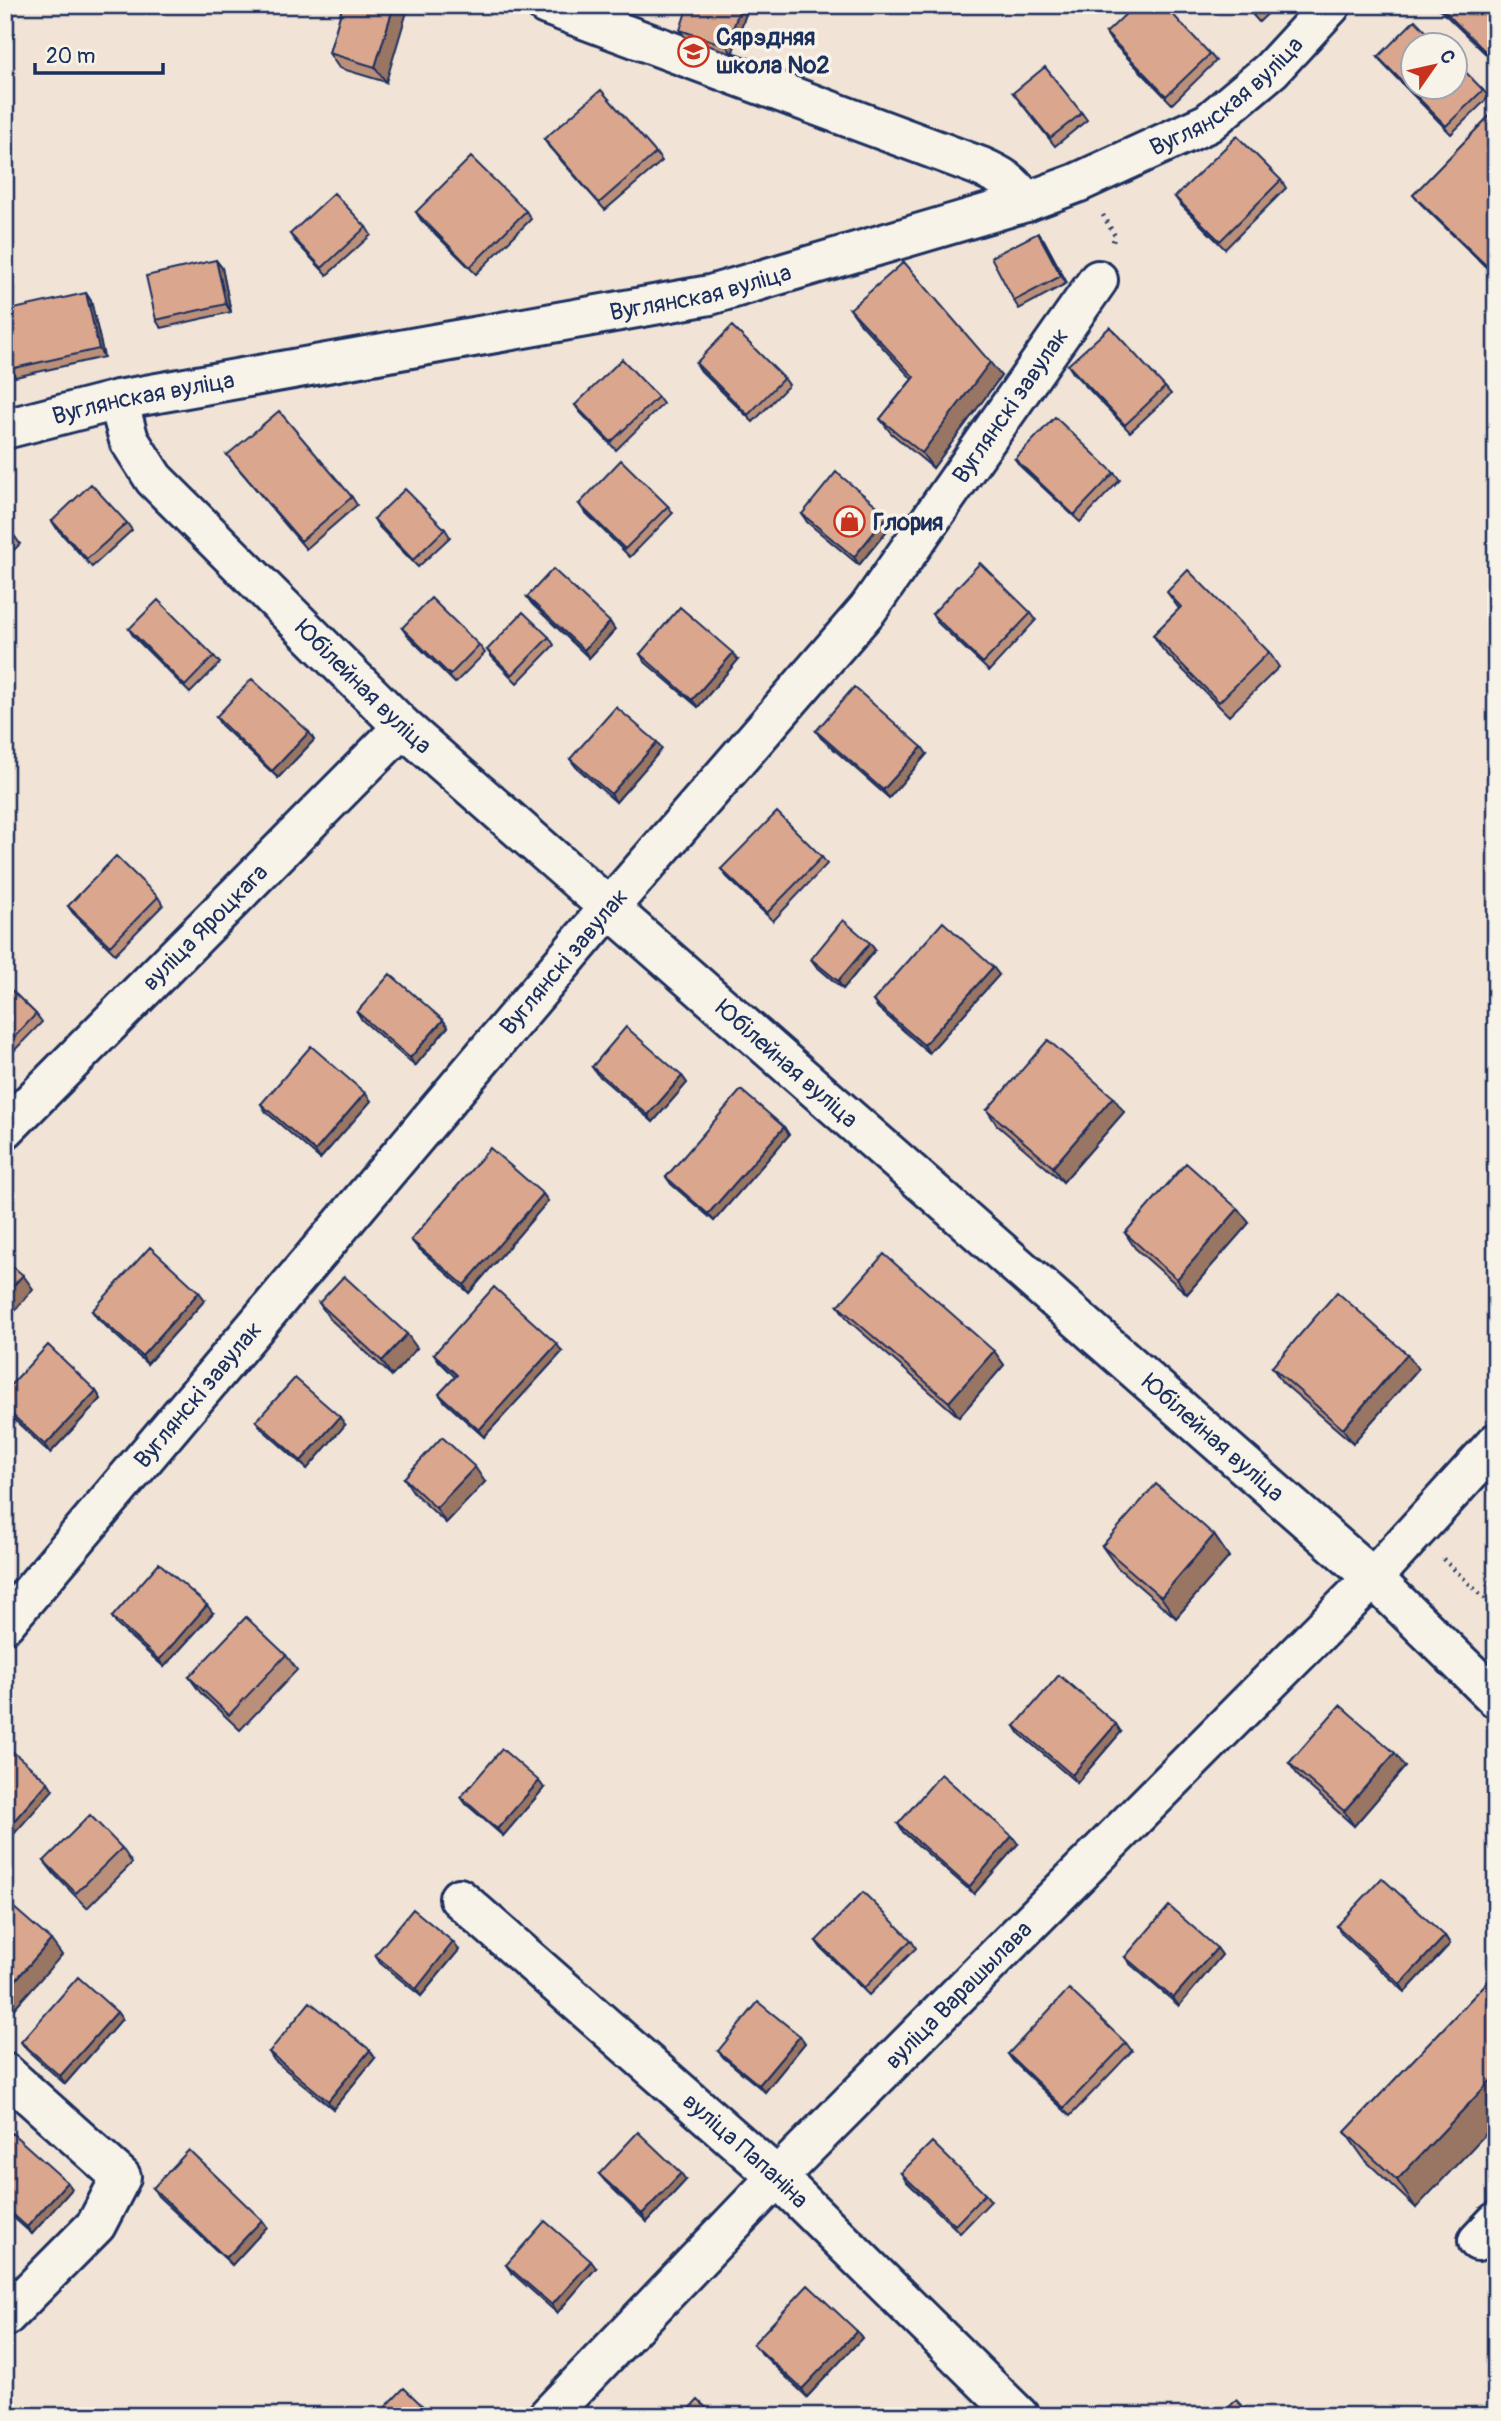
<svg xmlns="http://www.w3.org/2000/svg" width="1501" height="2421" viewBox="0 0 1501 2421" font-family="Pangolin,sans-serif">
<style>
.lines{fill:none;stroke-linecap:round;stroke-linejoin:round}
.minor-casing{stroke:#1b2f5e;stroke-width:44}
.path{stroke:#1b2f5e;stroke-width:4.5;stroke-dasharray:2 5;stroke-linecap:butt}
.minor{stroke:#f7f3e8;stroke-width:38}
.wall{fill:#bb907a;stroke:#1b2f5e;stroke-width:2}
.shaded-wall{fill:#997563;stroke:#1b2f5e;stroke-width:2}
.building{fill:#daa78e;stroke:#1b2f5e;stroke-width:2}
.labels{text-anchor:middle;stroke-width:7;stroke-linejoin:round;paint-order:stroke}
.poi-label{font-size:24px;font-weight:bold;fill:#1b2f5e;stroke:#f7f3e8;text-anchor:start}
.street-label{font-size:24px;fill:#1b2f5e;stroke:#f7f3e8}
</style>
<rect width="100%" height="100%" fill="#f1e4d6"/>
<filter id="ink" filterUnits="userSpaceOnUse"><feTurbulence type="fractalNoise" baseFrequency=".0143" numOctaves="2"/><feDisplacementMap in="SourceGraphic" scale="14" xChannelSelector="R" yChannelSelector="G"/><feConvolveMatrix kernelMatrix="1 2 1 2 8 2 1 2 1" color-interpolation-filters="sRGB"/></filter>
<g filter="url(#ink)">
<g class="lines">
<defs>
<g id="minor">
<path d="M546,5L979,166C1000,175 1013,182 1026,202"/>
<path id="s1" d="M118,400L129,440L154,479L403,727L1373,1578L1496,1698"/>
<path id="s2" d="M5,429L118,400L710,295L1026,202L1077,183L1208,123L1271,70L1331,5"/>
<path id="s3" d="M5,1129L403,727"/>
<path id="s4" d="M5,1623L608,909L868,609L1098,280"/>
<path id="s5" d="M459,1898L777,2177L1019,2416"/>
<path d="M5,2073L121,2177L96,2225L5,2317"/>
<path d="M1478,2241L1496,2222"/>
<path id="s6" d="M548,2416L777,2177L1373,1578L1496,1443"/>
</g>
</defs>
<use href="#minor" class="minor-casing"/>
<path class="path" d="M1103,215L1115,236L1112,244
M1443,1559L1496,1609"/>
<use href="#minor" class="minor"/>
</g>
<path class="wall" d="M343,5L386,82L339,68L329,53Z
M749,5L732,54L685,37L680,30Z
M1244,5H1277L1259,22Z
M1435,5H1496L1495,63Z
M1106,33L1210,54L1216,61L1172,104L1111,41Z
M1378,57L1483,90L1489,97L1451,134L1383,64Z
M1013,93L1082,113L1087,120L1055,146Z
M1496,109V277L1419,202L1413,195Z
M544,139L656,153L662,161L605,210L549,147Z
M1281,180L1286,188L1225,249L1181,205L1175,197Z
M526,211L531,219L476,274L421,220L416,212Z
M366,227L371,235L327,275L295,241L290,234Z
M1044,240L1067,283L1019,309L1014,301Z
M216,260L222,268L231,312L161,328L156,320Z
M86,293L91,301L104,357L15,377L10,369Z
M850,309L1001,376L933,468L891,433L880,419L912,379L861,324Z
M696,363L784,378L789,385L753,422L701,371Z
M1068,365L1165,387L1171,394L1130,432L1073,373Z
M658,397L663,404L616,450L580,412L575,405Z
M227,455L352,497L357,505L306,549Z
M1015,459L1114,473L1120,480L1080,522L1020,466Z
M579,504L668,506L673,513L630,557L584,511Z
M802,514L894,522L859,565L807,522Z
M374,519L445,529L450,537L418,567L379,527Z
M52,521L127,523L132,530L92,567L57,529Z
M5,528L15,537L20,544L5,559Z
M1167,592L1269,652L1279,667L1229,716L1163,650L1153,635L1179,609Z
M527,597L610,622L615,630L589,658L532,604Z
M1031,613L1036,620L989,671L937,622L932,614Z
M402,628L479,645L485,653L455,683L407,635Z
M129,629L214,656L220,663L190,693L134,637Z
M549,637L554,645L517,683L492,657L487,650Z
M640,654L738,660L698,707L645,662Z
M216,717L309,732L314,740L278,778L221,725Z
M816,731L927,754L889,798L821,738Z
M657,742L662,749L616,802L576,767L570,759Z
M822,857L827,864L773,921L727,877L721,869Z
M158,897L163,905L115,954L73,913L68,906Z
M870,943L875,950L843,989L816,966L811,959Z
M993,967L999,975L929,1053L878,1008L873,1001Z
M5,984L36,1014L42,1022L5,1060Z
M357,1012L443,1020L448,1027L415,1066L362,1020Z
M592,1067L682,1076L687,1083L653,1122L597,1074Z
M365,1093L371,1101L320,1159L266,1112L261,1104Z
M987,1110L1124,1112L1063,1182L997,1125Z
M784,1127L789,1135L714,1221L671,1184L666,1177Z
M543,1194L548,1201L469,1293L417,1247L411,1240Z
M1238,1209L1249,1223L1187,1294L1135,1248L1125,1233Z
M205,1300L147,1364L97,1318L92,1311Z
M319,1303L417,1348L392,1376L329,1318Z
M838,1306L994,1351L1004,1365L959,1417L849,1321Z
M562,1352L484,1437L445,1402L439,1394L455,1377L439,1361L434,1354Z
M1272,1367L1418,1369L1353,1443L1282,1382Z
M5,1391H96L101,1399L50,1453L5,1411Z
M256,1421L345,1425L307,1469L262,1429Z
M404,1478L485,1482L446,1523L414,1493Z
M1214,1535L1229,1557L1176,1618L1117,1567L1102,1546Z
M213,1613L164,1667L117,1625L112,1617Z
M286,1655L297,1670L240,1730L200,1692L189,1677Z
M1015,1726L1121,1732L1077,1783L1020,1734Z
M1289,1763L1405,1767L1354,1826L1300,1778Z
M544,1788L503,1836L466,1804L461,1797Z
M898,1824L1018,1844L974,1894L903,1832Z
M122,1848L132,1863L87,1908L55,1875L44,1861Z
M1337,1926L1445,1936L1450,1944L1405,1992L1342,1934Z
M911,1940L916,1948L869,1995L821,1948L816,1941Z
M1217,1948L1222,1955L1179,2006L1130,1964L1125,1957Z
M459,1950L421,1996L380,1963L375,1955Z
M1496,1973L1416,2208L1365,2160L1345,2132Z
M117,2012L122,2019L65,2084L26,2049L21,2042Z
M800,2036L805,2043L765,2092L724,2058L718,2051Z
M1126,2043L1132,2051L1070,2116L1013,2061L1008,2054Z
M269,2052L375,2058L333,2109L274,2060Z
M5,2141L67,2182L72,2189L32,2234L5,2210Z
M901,2173L985,2194L991,2201L960,2233L906,2181Z
M599,2174L686,2180L647,2222L605,2181Z
M153,2188L262,2220L267,2227L232,2265L158,2196Z
M506,2265L596,2268L557,2313L511,2272Z
M857,2331L862,2338L807,2397L759,2351L753,2344Z"/>
<path class="shaded-wall" d="M394,5H409L386,82L375,67Z
M741,5H749L732,54L727,46Z
M1038,233L1044,240L1067,283L1061,276Z
M216,260L222,268L231,312L226,304Z
M86,293L91,301L104,357L99,349Z
M990,362L1001,376L933,468L922,453Z
M888,515L894,522L859,565L854,557Z
M610,622L615,630L589,658L584,650Z
M733,653L738,660L698,707L692,700Z
M309,732L314,740L278,778L272,771Z
M657,742L662,749L616,802L611,794Z
M922,747L927,754L889,798L883,790Z
M870,943L875,950L843,989L838,981Z
M993,967L999,975L929,1053L924,1045Z
M443,1020L448,1027L415,1066L410,1058Z
M682,1076L687,1083L653,1122L648,1115Z
M365,1093L371,1101L320,1159L315,1151Z
M1113,1097L1124,1112L1063,1182L1053,1167Z
M784,1127L789,1135L714,1221L708,1214Z
M543,1194L548,1201L469,1293L464,1285Z
M1238,1209L1249,1223L1187,1294L1177,1279Z
M23,1275L33,1289L5,1322V1295Z
M199,1292L205,1300L147,1364L142,1356Z
M407,1334L417,1348L392,1376L382,1361Z
M557,1344L562,1352L484,1437L479,1430Z
M994,1351L1004,1365L959,1417L949,1402Z
M1407,1354L1418,1369L1353,1443L1343,1429Z
M96,1391L101,1399L50,1453L45,1445Z
M340,1417L345,1425L307,1469L301,1461Z
M475,1467L485,1482L446,1523L436,1508Z
M1214,1535L1229,1557L1176,1618L1161,1597Z
M207,1605L213,1613L164,1667L159,1660Z
M1116,1724L1121,1732L1077,1783L1072,1775Z
M1395,1753L1405,1767L1354,1826L1344,1811Z
M539,1781L544,1788L503,1836L497,1829Z
M48,1782L53,1790L5,1844V1831Z
M1012,1836L1018,1844L974,1894L969,1887Z
M1445,1936L1450,1944L1405,1992L1400,1984Z
M51,1940L62,1955L9,2014L5,2008V1992Z
M453,1942L459,1950L421,1996L416,1989Z
M1217,1948L1222,1955L1179,2006L1173,1998Z
M117,2012L122,2019L65,2084L60,2076Z
M800,2036L805,2043L765,2092L759,2085Z
M370,2050L375,2058L333,2109L328,2101Z
M1496,2075V2123L1416,2208L1397,2180Z
M681,2173L686,2180L647,2222L642,2214Z
M67,2182L72,2189L32,2234L27,2227Z
M262,2220L267,2227L232,2265L226,2258Z
M591,2261L596,2268L557,2313L552,2305Z
M857,2331L862,2338L807,2397L802,2389Z"/>
<path class="building" d="M343,5H394L375,67L329,53Z
M688,5H741L727,46L680,30Z
M1135,5H1164L1210,54L1166,96L1106,33Z
M1245,5H1264L1254,14Z
M1438,5H1496V50L1490,56Z
M1415,20L1440,46H1413V88H1455V61L1483,90L1446,126L1378,57Z
M1045,67L1082,113L1050,138L1013,93Z
M601,90L656,153L599,203L544,139Z
M1496,109V269L1493,272L1413,195Z
M1237,136L1281,180L1220,241L1175,197Z
M471,157L526,211L470,267L416,212Z
M334,193L366,227L322,268L290,234Z
M1038,233L1061,276L1014,301L991,257Z
M216,260L226,304L156,320L146,276Z
M904,262L990,362L922,453L880,419L914,377L850,309Z
M86,293L99,349L10,369L5,348V311Z
M732,326L784,378L748,415L696,363Z
M1110,327L1165,387L1125,425L1068,365Z
M622,359L658,397L611,442L575,405Z
M279,411L352,497L301,541L227,455Z
M1055,417L1114,473L1074,515L1015,459Z
M621,460L668,506L625,549L579,504Z
M836,472L888,515L854,557L802,514Z
M91,484L127,523L87,559L52,521Z
M405,489L445,529L413,560L374,519Z
M5,528L15,537L5,546Z
M980,563L1031,613L983,663L932,614Z
M553,569L610,622L584,650L527,597Z
M1188,570L1269,652L1219,702L1153,635L1181,607L1167,592Z
M431,598L479,645L450,675L402,628Z
M158,600L214,656L185,686L129,629Z
M680,607L733,653L692,700L640,654Z
M523,612L549,637L512,675L487,650Z
M252,679L309,732L272,771L216,717Z
M854,687L922,747L883,790L816,731Z
M616,707L657,742L611,794L570,759Z
M777,812L822,857L767,913L721,869Z
M116,856L158,897L110,946L68,906Z
M843,920L870,943L838,981L811,959Z
M943,922L993,967L924,1045L873,1001Z
M390,974L443,1020L410,1058L357,1012Z
M5,984L36,1014L5,1047Z
M626,1027L682,1076L648,1115L592,1067Z
M1048,1040L1113,1097L1053,1167L987,1110Z
M311,1046L365,1093L315,1151L261,1104Z
M741,1090L784,1127L708,1214L666,1177Z
M490,1148L543,1194L464,1285L411,1240Z
M1186,1163L1238,1209L1177,1279L1125,1233Z
M150,1247L199,1292L142,1356L92,1311Z
M884,1254L994,1351L949,1402L838,1306Z
M5,1260L23,1275L5,1295Z
M344,1276L407,1334L382,1361L319,1303Z
M494,1287L557,1344L479,1430L439,1394L457,1375L434,1354Z
M1337,1292L1407,1354L1343,1429L1272,1367Z
M48,1345L96,1391L45,1445L5,1408V1391Z
M295,1378L340,1417L301,1461L256,1421Z
M442,1437L475,1467L436,1508L404,1478Z
M1156,1484L1214,1535L1161,1597L1102,1546Z
M159,1563L207,1605L159,1660L112,1617Z
M246,1617L286,1655L229,1715L189,1677Z
M1059,1675L1116,1724L1072,1775L1015,1726Z
M1340,1705L1395,1753L1344,1811L1289,1763Z
M5,1745L48,1782L5,1831Z
M502,1749L539,1781L497,1829L461,1797Z
M941,1774L1012,1836L969,1887L898,1824Z
M90,1815L122,1848L76,1893L44,1861Z
M1382,1878L1445,1936L1400,1984L1337,1926Z
M863,1892L911,1940L864,1988L816,1941Z
M5,1900L51,1940L5,1992Z
M1169,1906L1217,1948L1173,1998L1125,1957Z
M413,1909L453,1942L416,1989L375,1955Z
M1496,1973V2075L1397,2180L1345,2132Z
M78,1977L117,2012L60,2076L21,2042Z
M1069,1989L1126,2043L1064,2108L1008,2054Z
M310,2002L370,2050L328,2101L269,2052Z
M758,2002L800,2036L759,2085L718,2051Z
M638,2132L681,2173L642,2214L599,2174Z
M12,2133L67,2182L27,2227L5,2207V2141Z
M932,2142L985,2194L955,2225L901,2173Z
M189,2150L262,2220L226,2258L153,2188Z
M545,2221L591,2261L552,2305L506,2265Z
M808,2285L857,2331L802,2389L753,2344Z
M404,2388L433,2416H377Z
M698,2400L715,2416H683Z
M1236,2400L1252,2416H1221Z"/>
</g>
<defs>
<symbol id="school-ring" viewBox="-11 -11 22 22"><circle r="9.5" fill="#f7f3e8" stroke="#c8321e" stroke-width="1.5"/><path d="M0-5L7-2L0 1L-7-2ZM-4 1L0 2.5L4 1V4Q0 6-4 4Z" fill="#c8321e"/></symbol>
<symbol id="shop-ring" viewBox="-11 -11 22 22"><circle r="9.5" fill="#f7f3e8" stroke="#c8321e" stroke-width="1.5"/><path d="M-5-2.5h2.3a2.7 3.5 0 0 1 5.4 0H5L5.5 6h-11ZM-1.5-2.5h3a1.5 2.3 0 0 0-3 0Z" fill="#c8321e"/></symbol>
</defs>
<g fill-rule="evenodd">
<use href="#school-ring" x="676" y="34" width="35" height="35"/>
<use href="#shop-ring" x="832" y="504" width="35" height="35"/>
</g>
<g class="labels">
<g class="poi-label">
<text x="716" y="45">Сярэдняя<tspan x="716" dy="28">школа №2</tspan></text>
<text x="873" y="530">Глория</text>
</g>
<g class="street-label">
<text dy="8" stroke="none"><textPath href="#s2" startOffset="1276">Вуглянская вуліца</textPath></text>
<text dy="8" stroke="none"><textPath href="#s2" startOffset="709">Вуглянская вуліца</textPath></text>
<text dy="8" stroke="none"><textPath href="#s2" startOffset="142">Вуглянская вуліца</textPath></text>
<text dy="8" stroke="none"><textPath href="#s4" startOffset="1580">Вуглянскі завулак</textPath></text>
<text dy="8" stroke="none"><textPath href="#s1" startOffset="383">Юбілейная вуліца</textPath></text>
<text dy="8" stroke="none"><textPath href="#s3" startOffset="284">вуліца Яроцкага</textPath></text>
<text dy="8" stroke="none"><textPath href="#s4" startOffset="866">Вуглянскі завулак</textPath></text>
<text dy="8" stroke="none"><textPath href="#s1" startOffset="950">Юбілейная вуліца</textPath></text>
<text dy="8" stroke="none"><textPath href="#s4" startOffset="299">Вуглянскі завулак</textPath></text>
<text dy="8" stroke="none"><textPath href="#s1" startOffset="1517">Юбілейная вуліца</textPath></text>
<text dy="8" stroke="none"><textPath href="#s6" startOffset="588">вуліца Варашылава</textPath></text>
<text dy="8" stroke="none"><textPath href="#s5" startOffset="382">вуліца Папаніна</textPath></text>
</g>
</g>
<rect width="1501" height="2421" fill="none" stroke="#f7f3e8" stroke-width="28"/>
<rect x="14" y="14" width="1473" height="2393" fill="none" stroke="#1b2f5e" stroke-width="2.5" filter="url(#ink)"/>
<g transform="translate(1434 66) rotate(56)"><circle r="33" fill="#f7f3e8" stroke="#9fa5b1" stroke-width="2"/>
<path d="M0-5L12 26L0 18L-12 26Z" fill="#c8321e"/>
<text y="-10" font-size="19" font-weight="bold" text-anchor="middle" fill="#1b2f5e">С</text>
</g>
<path d="M35 63v10h128v-10" fill="none" stroke="#1b2f5e" stroke-width="3.5"/>
<text x="46" y="63" font-size="21" fill="#1b2f5e" stroke="#f7f3e8" stroke-width="5" paint-order="stroke">20 m</text>
</svg>
